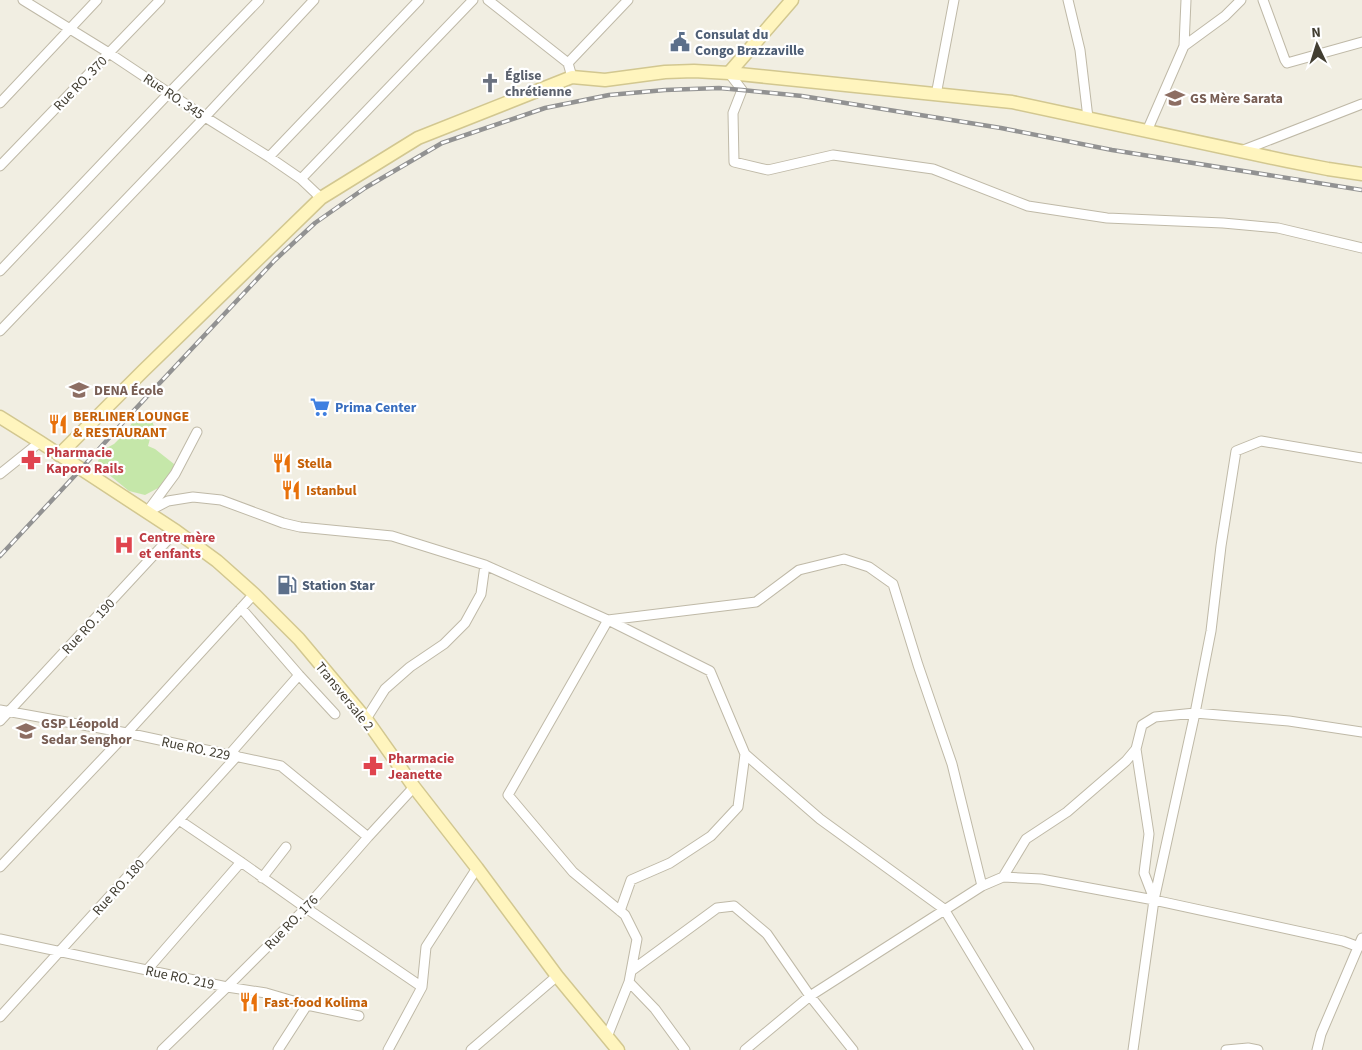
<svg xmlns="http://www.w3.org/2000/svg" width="1362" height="1050" viewBox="0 0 1362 1050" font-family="'Source Sans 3',sans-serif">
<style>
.green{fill:#c5e7a9}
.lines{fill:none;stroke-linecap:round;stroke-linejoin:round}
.street-casing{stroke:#bfb9a7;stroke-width:11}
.secondary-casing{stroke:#d2c790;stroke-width:15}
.street{stroke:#fff;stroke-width:9}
.secondary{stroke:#fff5be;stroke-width:12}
.rail-casing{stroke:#929292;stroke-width:4.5}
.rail{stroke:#fff;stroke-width:2.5;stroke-dasharray:8;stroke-linecap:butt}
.labels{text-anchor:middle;stroke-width:4.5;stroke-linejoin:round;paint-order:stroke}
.service-label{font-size:14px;font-weight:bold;fill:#4e5e75;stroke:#fff;text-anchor:start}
.worship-label{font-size:14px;font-weight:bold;fill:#5b616d;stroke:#fff;text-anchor:start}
.street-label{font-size:14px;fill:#423e32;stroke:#fff}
.education-label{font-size:14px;font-weight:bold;fill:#785e54;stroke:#fff;text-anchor:start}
.shop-label{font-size:14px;font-weight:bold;fill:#366cbe;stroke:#fff;text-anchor:start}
.food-label{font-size:14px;font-weight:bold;fill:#c56008;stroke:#fff;text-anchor:start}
.health-label{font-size:14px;font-weight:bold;fill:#be3a42;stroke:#fff;text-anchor:start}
</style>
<rect width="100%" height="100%" fill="#f1eee2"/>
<path class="green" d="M143,415L152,421L155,429L151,435L148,446L155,449L174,464L173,472L160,487L145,495L129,491L97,465L101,451L114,444L126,432L132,423Z"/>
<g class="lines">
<defs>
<path id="street" d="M23,0L109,53L205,117L269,157L301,179L321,198
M488,0L568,63L572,77
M1068,0L1080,50L1088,118
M1263,0L1285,60L1287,63L1362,42
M1184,46L1186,0
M568,63L628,0
M729,73L742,90L733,113L734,162L768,170L833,155L933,169L1028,206L1107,218L1223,223L1278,228L1362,248
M936,95L954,0
M0,103L97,0
M1147,131L1184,46L1225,16L1241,0
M1241,151L1362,104
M269,157L419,0
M0,166L160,0
M301,179L473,0
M0,271L169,93L259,0
M0,331L205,117L314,0
M197,432L175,474L147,512L168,501L193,497L221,500L283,523L300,527L392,536L485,565L608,620L710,671L745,754L820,819L944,909L1029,1050
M0,474L40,442
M241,608L299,675L335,714
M0,710L127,733L281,766L368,837
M366,719L385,689L410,667L444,644L465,623L481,594L485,565
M0,721L176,531
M229,755L299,675
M179,820L241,862L306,908L422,987
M0,867L127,733L254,594
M1003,877L1026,839L1067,812L1126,761L1136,749
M262,878L286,847
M1154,899L1144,873L1149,834L1136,749L1142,725L1155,717L1195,713L1289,721L1362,732
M620,911L631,880L670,863L711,836L738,807L745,754
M0,939L227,987L266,993L307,1005L359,1016
M147,970L241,862
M631,971L717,908L734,906L767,934L810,996L853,1050
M629,982L655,1009L685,1050
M0,1017L237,756
M607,1037L629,982L637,939L625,915L573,872L508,795L608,620L756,602L799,570L844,559L869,567L893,584L918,665L952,764L982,886
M162,1050L227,987L306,908L368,837L414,787
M278,1050L307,1005
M388,1050L422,987L426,947L477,868
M471,1050L557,976
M745,1050L810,996L982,886L1003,877L1041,879L1154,900L1343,941L1359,947
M1133,1050L1154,900L1195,713L1211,631L1221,546L1236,451L1261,441L1362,458
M1226,1050L1248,1048L1258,1050
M1317,1050L1321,1034L1362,938"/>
<path id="secondary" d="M729,73L792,0
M0,417L40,442L176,531L217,561L254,594L299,639L366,719L414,787L477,868L557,976L618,1050
M59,455L143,371L321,198L418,138L572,77L605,80L665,72L694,71L729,73L1012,102L1287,161L1328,169L1362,174"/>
</defs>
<use href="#street" class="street-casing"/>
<use href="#secondary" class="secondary-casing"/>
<use href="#street" class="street"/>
<use href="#secondary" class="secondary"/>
<defs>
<path id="rail" d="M0,556L81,469L126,419L275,260L315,223L365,188L442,143L545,108L609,95L665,90L719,88L742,90L802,96L1001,128L1112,150L1362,190"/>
</defs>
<use href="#rail" class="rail-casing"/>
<use href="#rail" class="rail"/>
</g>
<defs>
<symbol id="civic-bare" viewBox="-9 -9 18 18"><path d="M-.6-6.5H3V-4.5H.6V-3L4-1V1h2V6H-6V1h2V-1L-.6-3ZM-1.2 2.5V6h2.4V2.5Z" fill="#5c6f8a" stroke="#fff" stroke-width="2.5" paint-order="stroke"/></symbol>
<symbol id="church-bare" viewBox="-9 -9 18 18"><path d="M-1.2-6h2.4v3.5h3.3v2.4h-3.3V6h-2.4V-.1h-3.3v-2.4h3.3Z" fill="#6b7280" stroke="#fff" stroke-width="2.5" paint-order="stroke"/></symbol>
<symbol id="school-bare" viewBox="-9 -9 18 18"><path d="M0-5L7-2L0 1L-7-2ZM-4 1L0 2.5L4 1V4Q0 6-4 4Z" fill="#8d6e63" stroke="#fff" stroke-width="2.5" paint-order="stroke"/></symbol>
<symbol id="supermarket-bare" viewBox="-9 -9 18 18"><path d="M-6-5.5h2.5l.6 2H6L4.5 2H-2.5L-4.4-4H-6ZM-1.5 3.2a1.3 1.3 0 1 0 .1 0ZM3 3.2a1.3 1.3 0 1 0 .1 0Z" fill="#3f7fe0" stroke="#fff" stroke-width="2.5" paint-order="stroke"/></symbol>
<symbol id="restaurant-bare" viewBox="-9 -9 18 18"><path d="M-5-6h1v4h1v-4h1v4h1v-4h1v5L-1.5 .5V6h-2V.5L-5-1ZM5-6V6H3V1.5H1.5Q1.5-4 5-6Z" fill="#e8710a" stroke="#fff" stroke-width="2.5" paint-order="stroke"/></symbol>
<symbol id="pharmacy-bare" viewBox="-9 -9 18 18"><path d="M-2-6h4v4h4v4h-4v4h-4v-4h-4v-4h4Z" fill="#e0444e" stroke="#fff" stroke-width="2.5" paint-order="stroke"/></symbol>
<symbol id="hospital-bare" viewBox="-9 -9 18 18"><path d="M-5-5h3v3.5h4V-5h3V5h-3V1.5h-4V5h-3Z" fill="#e0444e" stroke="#fff" stroke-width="2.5" paint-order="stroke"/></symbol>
<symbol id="fuel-bare" viewBox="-9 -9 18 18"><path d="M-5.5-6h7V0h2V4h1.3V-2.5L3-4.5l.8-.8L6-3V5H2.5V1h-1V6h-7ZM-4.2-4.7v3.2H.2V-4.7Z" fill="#5c6f8a" stroke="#fff" stroke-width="2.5" paint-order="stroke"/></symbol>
</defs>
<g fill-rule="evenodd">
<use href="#civic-bare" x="666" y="28" width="28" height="28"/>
<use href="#church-bare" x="476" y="69" width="28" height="28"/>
<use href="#school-bare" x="1161" y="84" width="28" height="28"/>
<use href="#school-bare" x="65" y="376" width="28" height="28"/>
<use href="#supermarket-bare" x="306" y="393" width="28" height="28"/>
<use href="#restaurant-bare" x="44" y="410" width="28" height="28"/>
<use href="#pharmacy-bare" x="17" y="446" width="28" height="28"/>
<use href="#restaurant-bare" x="268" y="449" width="28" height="28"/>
<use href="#restaurant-bare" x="277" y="476" width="28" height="28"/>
<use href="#hospital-bare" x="110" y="531" width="28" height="28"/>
<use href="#fuel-bare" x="273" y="571" width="28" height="28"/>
<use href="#school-bare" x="12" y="717" width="28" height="28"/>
<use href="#pharmacy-bare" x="359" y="752" width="28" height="28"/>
<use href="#restaurant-bare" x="235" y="988" width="28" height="28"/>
</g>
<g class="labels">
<g class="service-label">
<text x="695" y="39">Consulat du<tspan x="695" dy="16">Congo Brazzaville</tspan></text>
<text x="302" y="590">Station Star</text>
</g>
<g class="worship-label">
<text x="505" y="80">Église<tspan x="505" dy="16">chrétienne</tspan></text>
</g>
<g class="street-label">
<text transform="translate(80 83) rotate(-46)" y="5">Rue RO. 370</text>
<text transform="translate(174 96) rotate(34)" y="5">Rue RO. 345</text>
<text transform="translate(88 626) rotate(-47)" y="5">Rue RO. 190</text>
<text transform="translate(345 696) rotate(51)" y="5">Transversale 2</text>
<text transform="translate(196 748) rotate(12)" y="5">Rue RO. 229</text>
<text transform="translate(118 887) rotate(-48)" y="5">Rue RO. 180</text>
<text transform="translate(291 922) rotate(-46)" y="5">Rue RO. 176</text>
<text transform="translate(180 977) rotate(12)" y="5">Rue RO. 219</text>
</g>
<g class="education-label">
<text x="1190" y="103">GS Mère Sarata</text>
<text x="94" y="395">DENA École</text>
<text x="41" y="728">GSP Léopold<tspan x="41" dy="16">Sedar Senghor</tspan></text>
</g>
<g class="shop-label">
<text x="335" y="412">Prima Center</text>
</g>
<g class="food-label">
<text x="73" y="421">BERLINER LOUNGE<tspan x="73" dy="16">&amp; RESTAURANT</tspan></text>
<text x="297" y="468">Stella</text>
<text x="306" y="495">Istanbul</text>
<text x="264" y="1007">Fast-food Kolima</text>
</g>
<g class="health-label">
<text x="46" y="457">Pharmacie<tspan x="46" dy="16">Kaporo Rails</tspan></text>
<text x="139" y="542">Centre mère<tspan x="139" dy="16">et enfants</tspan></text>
<text x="388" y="763">Pharmacie<tspan x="388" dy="16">Jeanette</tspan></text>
</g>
</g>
<g transform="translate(1317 45) rotate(356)" stroke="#ffffff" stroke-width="4" paint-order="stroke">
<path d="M0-4L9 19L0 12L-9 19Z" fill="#423e32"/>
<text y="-8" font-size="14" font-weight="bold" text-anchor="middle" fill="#423e32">N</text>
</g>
</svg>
